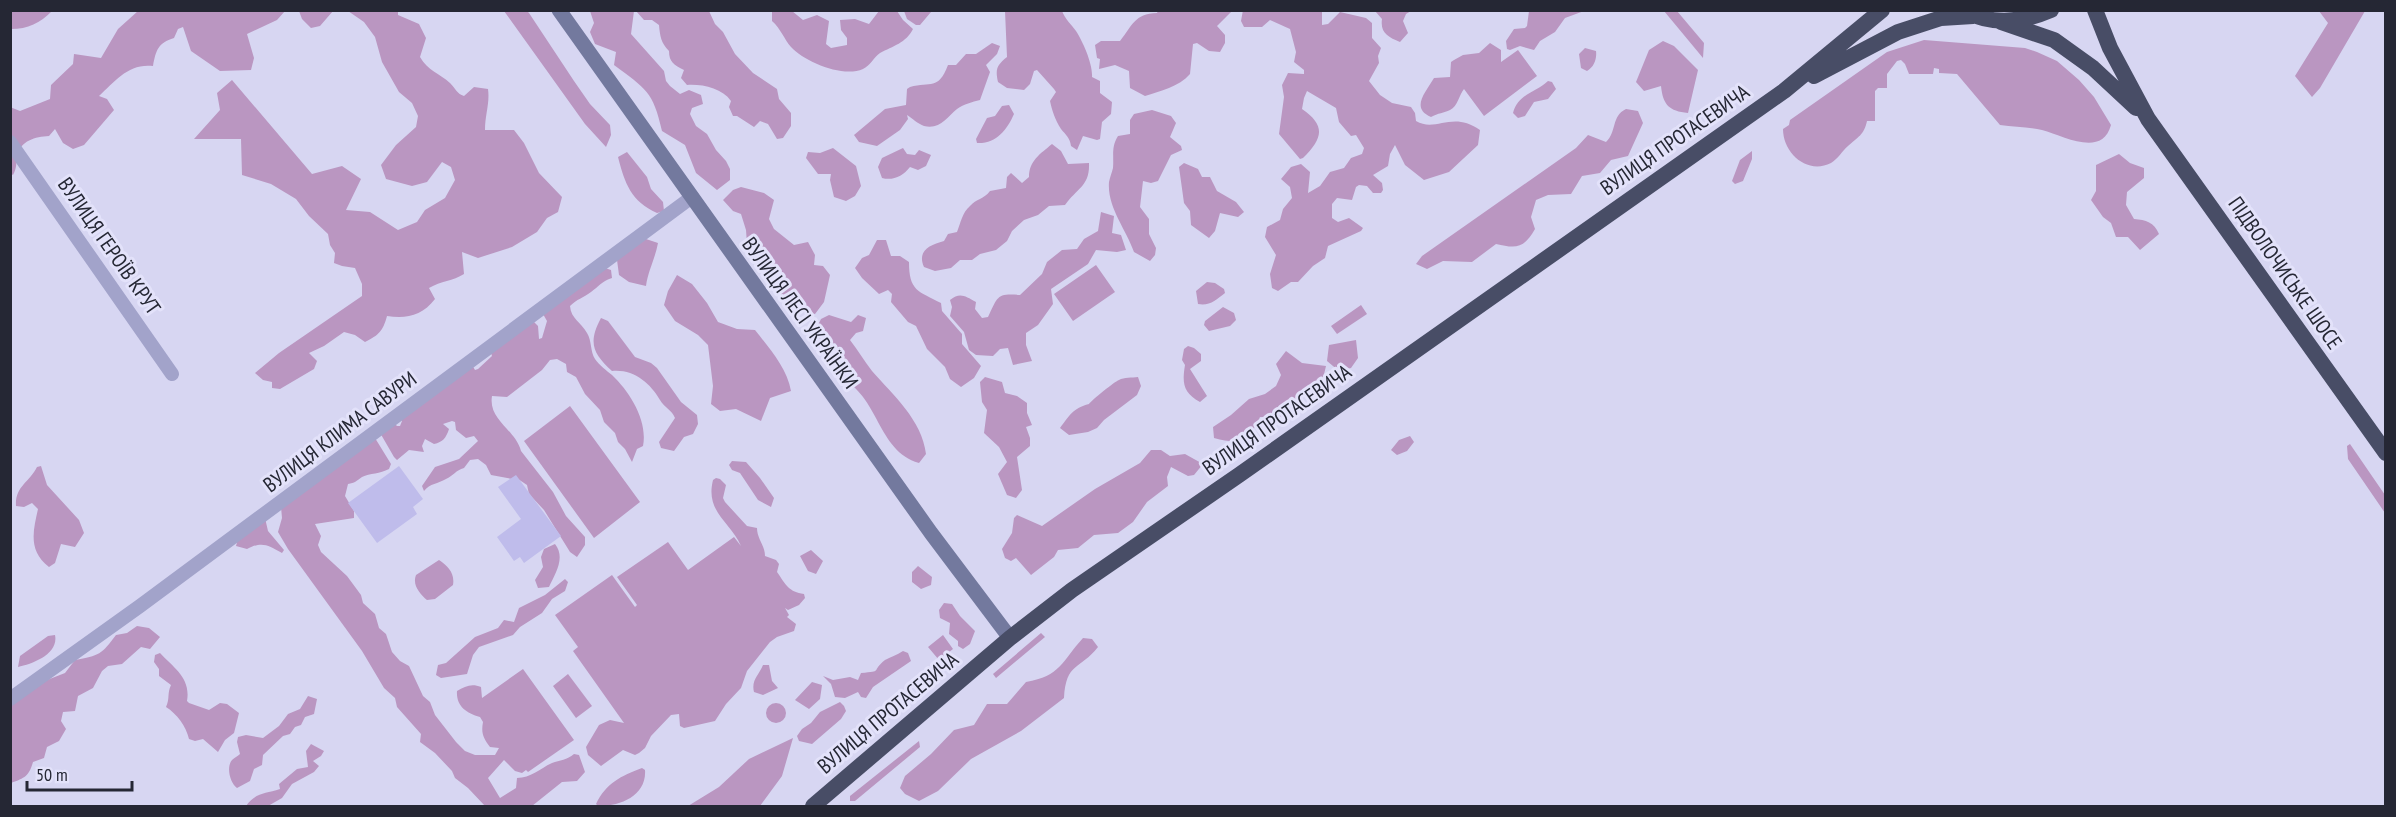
<svg xmlns="http://www.w3.org/2000/svg" width="2396" height="817" viewBox="0 0 2396 817" font-family="'PT Sans Narrow',sans-serif">
  <style>
    .green { fill: #ba96c1 }
    .plaza { fill: #bfbceb }
    .lines { fill: none; stroke-linecap: round; stroke-linejoin: round }
    .minor { stroke: #a2a3ca; stroke-width: 14 }
    .secondary { stroke: #73799e; stroke-width: 15 }
    .trunk { stroke: #484d66; stroke-width: 16 }
    .labels { text-anchor: middle; stroke-width: 6; stroke-linejoin: round; paint-order: stroke }
    .street-label { font-size: 21px; fill: #252734; stroke: #e3e2fa }
  </style>
  <rect width="100%" height="100%" fill="#d7d6f2"/>
  <path class="green" d="M1243,10L1322,11V25L1328,24L1340,12L1366,18L1372,23V38L1381,48L1378,56L1379,63L1369,81L1380,95L1392,103L1411,107L1415,113L1416,121C1436,133 1452,110 1480,130L1478,145L1449,172L1424,180L1405,165L1395,145L1390,154L1388,166L1373,175L1382,183L1383,190L1381,193H1373L1367,186L1359,185L1356,187L1352,200L1337,198L1332,204V218L1338,222L1349,218L1363,228L1361,231L1328,246L1325,258L1313,266L1298,282H1291L1278,291L1272,288L1270,274L1276,255L1265,237L1267,227L1280,220L1283,209L1292,198L1290,187L1281,179L1291,167L1301,164L1310,172L1308,193L1320,186L1330,172L1344,168L1351,158L1362,154L1364,148L1356,135L1351,136L1339,122L1336,108L1307,91L1304,98L1302,109C1327,126 1322,139 1303,158L1300,159L1279,134L1284,97L1282,85L1288,73L1304,74V70L1294,62L1296,52L1290,29L1270,20L1262,27H1244L1241,21Z
    M10,11L11,10L52,11C40,23 28,29 11,29Z
    M138,11H285L277,20L247,34L254,58L251,70L220,71L191,51L183,27L178,29L174,38C158,43 156,50 153,66C129,63 115,81 99,96L107,99L114,110L84,145L73,149L63,143L55,129L49,136C35,137 21,140 17,156C16,163 17,168 13,175L10,173V107L20,111L50,99L51,85L73,64L74,54L101,58L118,29Z
    M299,11V10L333,11L320,26L311,28L302,19Z
    M348,11H398V15L419,24L426,38L420,57C428,71 439,73 450,83C456,89 457,94 464,96L474,87L488,89C490,103 485,115 485,130H514L524,143L539,173L562,197L558,212L547,218L537,232L512,247L478,258L462,252L464,274C453,281 441,281 429,288L435,299C422,316 406,319 387,316C383,331 379,335 365,342L355,335L344,332L324,346L309,353L317,361L314,369L280,389L272,388V382L263,380L255,373L279,353L362,296V284L355,268L342,266L334,263L335,253L330,245L328,234L309,216L296,199L271,184L242,175L241,139H194L220,110L217,93L232,80L312,174L342,166L361,179L346,210L370,212L398,230L417,222L425,210L445,198L455,180L451,167L442,162L427,182L412,186L386,179L381,165L396,145L416,127L418,116L412,103L399,92L382,62L375,37L364,22Z
    M504,11H527L529,13L574,81L590,104L610,125L611,135L606,147L585,124Z
    M590,11H634L631,34L664,71L666,81L670,86L680,94L689,90L701,95L703,104L692,108L690,114L696,126L707,134L716,150L726,161L730,169V180L717,190L696,173L685,145L662,131C653,91 646,89 614,65L616,52L595,44L590,32L594,23Z
    M636,11H709L715,24L723,32L735,54L753,73L777,89L779,99L791,113V126L783,138L777,139L768,124L760,121L754,127L737,116H733L729,107L731,101C722,88 702,84 687,85L681,78L684,70C674,65 669,62 669,51C661,43 660,36 659,25L652,20H644Z
    M772,11H792L803,20L817,15L829,21L826,44L831,48L847,45V38L841,30L840,20L855,19L869,24L879,11H897L903,20L913,29C906,43 893,46 880,53C874,57 870,66 863,69C843,78 805,62 791,47C784,39 781,29 772,21Z
    M904,11H931V12L920,25H916L907,19Z
    M1005,11H1062C1065,19 1071,24 1076,31C1083,42 1093,64 1092,77L1100,81V93L1112,102L1111,114L1102,122L1100,139L1097,140L1083,136L1077,150L1071,146C1070,138 1066,135 1061,129C1055,120 1052,110 1050,101L1056,92L1054,89L1037,70L1034,71L1030,84L1024,90L1007,88L998,82C995,69 997,65 1007,57Z
    M1158,11H1232L1217,26L1225,35V43L1220,52L1209,51L1197,43L1193,44L1190,74C1179,87 1160,91 1145,96L1130,88L1129,71L1115,65L1099,69L1100,59L1097,58L1095,45L1101,41H1120C1133,25 1134,14 1157,13Z
    M1375,11H1411L1406,14L1403,21L1408,33L1400,42C1388,37 1380,33 1382,19Z
    M1529,11V10L1584,11L1565,18L1555,32L1540,41L1534,50L1520,46L1510,50L1507,49L1506,41L1514,29L1525,28L1527,26Z
    M1664,11H1677L1704,43L1703,58Z
    M2319,11H2365L2320,88L2312,97L2295,76L2328,23Z
    M1924,40L2025,48L2037,52L2057,61L2079,80L2094,97L2111,125C2102,158 2064,136 2042,130C2029,127 2014,127 2000,125L1957,74L1939,73V69L1934,68L1933,74H1909L1905,64L1901,60L1897,61L1887,74V88H1878L1875,91V121H1867C1864,135 1858,137 1848,146C1842,151 1838,159 1831,163C1807,175 1783,153 1783,129L1789,125L1790,120L1887,52Z
    M1663,41L1674,46L1698,70L1688,113C1669,111 1663,105 1661,86L1644,91L1636,82L1649,50Z
    M992,43L1000,46L997,54L986,65L990,72L980,100C972,102 964,104 957,109C947,117 940,130 924,126C918,124 912,118 907,115L908,119L900,130L877,146L859,142L854,135L885,109L906,105L907,89L910,87C931,81 938,91 948,65H956L966,54H976Z
    M1490,43L1501,50V62L1518,50L1537,76L1484,116L1464,89C1459,95 1458,106 1450,110C1444,113 1438,113 1431,117C1410,108 1426,92 1434,78L1450,77L1451,62L1454,60L1463,55L1479,53Z
    M1585,48L1596,51C1597,59 1594,67 1587,71L1581,68L1579,54Z
    M1548,81L1552,82L1556,89L1548,99L1534,102L1525,116L1518,118L1513,113C1518,94 1535,93 1548,81Z
    M1009,105L1014,114C1007,130 996,144 977,143L976,139L987,118L995,116L1002,106Z
    M1626,109L1638,111L1643,123L1628,156L1611,160L1600,173L1582,176L1571,194L1548,195L1536,200L1531,217L1535,229C1524,248 1517,249 1496,244L1472,262L1443,261L1427,269L1416,264L1422,256L1576,148L1588,135L1606,142C1617,132 1611,116 1626,109Z
    M1152,110L1171,116L1176,123L1170,137L1181,146L1182,150L1171,155L1158,181L1151,183L1143,181L1140,207L1149,219V234L1156,248L1155,255L1150,261L1134,252C1126,229 1107,207 1109,182C1110,177 1112,172 1113,168C1114,156 1111,147 1118,136L1130,134V120L1134,114Z
    M1052,144L1061,151L1068,164L1089,163C1090,186 1077,188 1065,205L1049,206L1038,215L1024,220L1012,231L1007,241L996,250L980,254L972,260H960L951,268L935,271L924,267C917,251 929,245 944,241L948,234L957,232C961,222 962,213 970,206C976,199 984,199 990,191L1006,188L1007,177L1011,173L1022,183L1029,177C1029,161 1040,154 1052,144Z
    M833,148L856,166L861,186L855,196L846,201L834,197L830,180L831,174H818L806,158L808,152L820,153Z
    M903,148L907,154L915,155L919,150L931,155L926,166L918,170L910,167C903,176 893,181 882,178L878,167L882,158Z
    M1752,151V159L1743,181L1735,184L1732,181L1740,160Z
    M627,152L647,177L651,189L663,202L664,211L657,213C631,201 625,184 618,157Z
    M2119,154L2130,163L2144,168V178L2127,192L2126,205L2134,219C2146,220 2154,222 2159,234L2140,250L2128,237H2116L2111,223L2103,217L2091,200L2096,191V165Z
    M1184,163L1198,169L1202,177H1210L1217,191L1236,202L1244,212L1238,217L1220,213L1215,231L1209,238L1191,225L1190,211L1184,203L1179,167Z
    M741,187L764,193L774,200L769,219L774,229L794,245L808,242L815,255L814,265L823,266L830,275L824,302L815,314L802,312L787,301L767,279L747,244L746,230L741,214L733,211L723,200L733,190Z
    M1101,212L1114,216L1112,233L1121,235L1126,250L1117,252L1096,250L1088,264L1051,289L1053,304L1038,325L1026,333V345L1032,361L1013,365L1008,348L1000,349L993,356L976,355L969,350L964,332L950,316L952,307L950,300C960,292 965,296 976,302L975,309L982,318L988,317C998,297 996,293 1020,295L1042,274L1047,262L1062,250L1077,249L1084,239L1098,231Z
    M643,238L658,243C655,259 648,271 646,286L629,282L619,275L617,260Z
    M877,240H886L891,256H900L909,262C909,291 918,291 941,303L942,311L962,334V344L981,366L974,378L961,387L950,379L945,367L927,349L916,326L908,322L891,302L892,294L888,290L879,294L862,278L855,268L862,258L869,255Z
    M1096,265L1115,292L1073,321L1054,294Z
    M602,267L611,270L612,278C602,281 598,287 591,292C583,298 577,299 570,306C571,319 581,322 587,333C592,341 590,351 595,359C600,366 606,370 612,375C630,392 648,421 643,446L637,449L632,462L625,449L618,442L615,433L604,422L600,410L585,394L576,377L567,372L566,364L557,359L550,360L542,370L507,397L492,396C488,420 515,429 521,451L553,492L566,516L585,537V545L577,557L570,552L544,510L529,494L527,485L515,477L512,479L491,475L486,465L478,459L470,460L464,468C456,470 453,476 446,479C438,484 430,483 424,491L422,486L435,467L459,459L478,441L474,436L466,438L456,430L455,422L452,421L443,424L449,429C446,438 443,442 434,444L425,439L422,446L424,452L409,450L397,460L394,457L379,431L391,420L397,426H400L402,421L396,412L472,365L475,370L478,369L492,356L489,347L534,322L538,326L539,339L542,338L547,321L543,314Z
    M677,275L692,284L707,303L718,322L737,329L755,330C769,348 787,368 791,391L770,398L761,421L736,409L720,411L711,404L713,386L708,345L698,335L675,321L664,305L668,291Z
    M1207,282L1215,283L1224,289L1225,293C1216,300 1210,306 1198,304L1196,291Z
    M1361,305L1367,314L1337,334L1331,326Z
    M1223,307L1234,313L1236,320L1230,326L1209,331L1204,325L1205,321Z
    M829,315L851,322L858,315L866,318L863,331L856,333L850,340C858,350 864,361 872,371C893,395 922,420 926,454L919,463C877,451 879,395 840,378C836,361 823,347 815,331L821,319Z
    M601,318L608,321L635,357L651,363L657,368L681,402L697,415L698,424L693,434L684,437L674,451L661,448L659,442L675,418C672,410 664,407 660,400C650,383 634,369 612,371C594,354 587,344 601,318Z
    M1356,340L1358,358L1351,368L1339,371L1327,361L1329,345Z
    M1188,346L1194,348L1201,354V361L1190,369L1207,396L1200,402C1183,393 1182,383 1185,365L1182,360L1184,349Z
    M1286,351L1302,363L1326,366L1319,395H1305L1299,400L1298,407L1287,410L1281,417H1260C1248,442 1241,445 1214,438L1213,427L1231,415L1249,399L1265,394L1276,386L1281,375L1276,364Z
    M985,377L1002,382L1005,393L1017,396L1027,403V413L1032,425L1026,427L1030,438V446L1017,457L1022,490L1016,498L1007,495L998,474L1007,462L999,447L984,433L987,410L982,402L980,382Z
    M1138,377L1141,386L1137,395L1104,420L1097,428L1088,432L1069,435L1060,428C1069,416 1073,408 1089,404C1092,400 1114,382 1119,380C1124,377 1132,378 1138,377Z
    M570,406L640,502L594,538L524,441Z
    M1410,436L1414,442L1407,451L1397,455L1391,450L1399,440Z
    M375,438L391,464L389,469C380,474 370,473 362,477C356,481 355,483 348,484L345,496L354,511V518L315,524L321,536L318,545L321,552L347,576L361,595L363,603L375,614L379,628L386,634L392,652L400,661L409,666L423,696L430,702L435,715L456,742L465,751L475,755H495L499,748L490,747C483,738 481,733 483,722L480,717C466,713 456,706 457,691C465,686 472,683 481,687L482,698L523,669L574,740L528,772L526,770L522,773L515,771L504,760L488,778L500,798L516,788L517,778C531,778 539,769 552,763C560,760 567,760 574,754L579,755L585,772L577,781L562,782L532,806H485L468,788L455,778L452,771L435,753L420,742L421,734L397,707L395,698L384,688L362,651L288,549L278,532L282,518L281,507Z
    M2350,444L2385,495V513L2348,459L2347,446Z
    M1151,450H1161L1170,456L1185,454L1203,464L1194,475L1188,476L1171,467L1167,477L1168,486L1147,502L1133,522L1118,533L1094,535L1078,548L1058,550L1054,557L1031,575L1016,558L1011,561L1005,558L1002,549L1012,533L1014,518L1017,515L1042,526L1095,489L1140,463Z
    M732,461L746,462L760,478L774,498L771,507L758,500L740,473L732,470L729,465Z
    M41,466L47,485L79,520L84,533L75,547L61,544L55,563L49,567C28,551 33,531 38,509L32,503L24,507L16,506C15,486 29,483 37,467Z
    M716,478L720,479L726,485L723,498L725,502L747,526L757,528C757,539 765,545 765,556L776,560L779,564L777,572C786,585 789,592 804,594L805,598L799,605L788,610L785,608L789,615L787,617L796,624L794,631L777,637L770,642L747,671L741,688L726,704L715,721L684,728L680,726L679,714L671,715L651,736L645,748L639,753L635,755L623,750L601,766L588,755L586,747L599,725L610,720L624,723L573,651L578,647L555,615L612,575L635,607L637,605L617,577L668,542L688,570L734,537L741,546C730,521 705,512 713,480Z
    M265,518L268,531L284,550L282,553C268,545 262,541 247,549L236,546L240,532Z
    M555,544C566,558 555,574 549,587L538,588L535,580L543,567L541,557L544,549Z
    M811,550L823,561L816,574L808,571L800,556Z
    M439,560C448,566 455,573 453,585L435,599L427,600C420,594 412,585 416,575Z
    M918,566L932,577L931,585L921,589L912,582V572Z
    M565,579L568,582L565,591L552,599L542,613L520,627L513,635L479,647L473,655L467,674L441,678L436,675L438,665L446,663L475,637L498,628L504,620L514,622L519,608L545,595Z
    M944,603L952,604L960,616L975,631L970,644L963,649L958,646V641L949,634L950,623L940,618L939,610Z
    M137,626L149,628L160,637L150,649L141,647L122,664L108,666L102,671L93,688L78,696L75,711L63,712L61,721L66,729L59,741L47,747L44,758L33,762C29,776 25,778 11,783L10,705L42,682L65,673L75,660C99,656 102,654 116,635L127,633Z
    M1041,633L1045,637L996,678L993,674Z
    M55,635C59,654 33,664 18,667L20,656L48,636Z
    M943,635L953,649L939,660L928,647Z
    M1083,638L1092,639L1098,647C1080,670 1066,662 1064,698L1021,731L971,759L938,791L919,801L905,794L900,788L905,776L931,754L954,730L974,725L987,704H1007L1026,682C1061,676 1061,662 1083,638Z
    M903,651L908,653L911,661L873,687L866,698L861,697L858,692L845,698L835,697L831,684L823,676L833,680L850,677L858,680L861,673C884,671 870,672 885,660C890,657 897,655 903,651Z
    M160,653C174,668 191,678 187,701L189,703L209,710L220,703L227,704L239,713L234,733L225,740L218,752L203,739L195,741L189,739C186,726 177,714 166,707C170,699 167,693 171,685L159,676V669L154,662L155,655Z
    M763,665H769L772,681L778,688L763,695L754,692C751,680 759,675 763,665Z
    M568,674L592,706L576,718L553,686Z
    M812,682L822,685L820,699L809,709L795,700Z
    M308,696L317,699L314,714L305,717L301,725L295,727L290,734L283,736L263,755L262,765L254,769L250,781L237,788C230,783 226,767 232,760C234,758 238,756 240,754L237,742L238,737L246,735L263,738L279,726L288,714L300,709Z
    M840,702L844,706L846,711L841,719L812,744L799,741L797,736L802,729L811,723L820,712Z
    M766 713a10 10 0 1 1 20 0a10 10 0 1 1-20 0Z
    M793,738L782,776L760,806H688L719,787L749,759Z
    M919,741L920,747L855,801H850V796Z
    M311,744L324,751L321,756L313,761L319,766L314,772L292,784L282,798L268,806H246C256,792 265,794 280,789L279,784L297,769L308,767L306,751Z
    M642,768L645,770C647,796 619,807 598,806L596,804C606,783 621,776 642,768Z"/>
  <path class="plaza" d="M399,466L423,499L413,507L417,514L377,543L348,503Z
    M516,475L561,536L524,563L520,557L514,561L497,537L521,519L498,487Z"/>
  <g class="lines">
    <path class="minor" d="M10,142L172,374
      M10,699L140,606L692,197"/>
    <path class="secondary" d="M559,10L931,533L1010,638"/>
    <path class="trunk" d="M2095,10L2110,48L2148,119L2386,453
      M1965,11C1993,26 2023,22 2051,10
      M2001,22L2054,40L2093,68L2136,108
      M1814,76L1898,32L1941,18L1973,16
      M813,806L1010,638L1072,590L1239,475L1784,91L1882,10"/>
  </g>
  <g class="labels">
    <g class="street-label">
      <text transform="translate(1675 140) rotate(-35)" y="7">ВУЛИЦЯ ПРОТАСЕВИЧА</text>
      <text transform="translate(109 246) rotate(55)" y="7">ВУЛИЦЯ ГЕРОЇВ КРУТ</text>
      <text transform="translate(2285 273) rotate(55)" y="7">ПІДВОЛОЧИСЬКЕ ШОСЕ</text>
      <text transform="translate(800 313) rotate(54)" y="7">ВУЛИЦЯ ЛЕСІ УКРАЇНКИ</text>
      <text transform="translate(1277 420) rotate(-35)" y="7">ВУЛИЦЯ ПРОТАСЕВИЧА</text>
      <text transform="translate(340 432) rotate(-37)" y="7">ВУЛИЦЯ КЛИМА САВУРИ</text>
      <text transform="translate(888 713) rotate(-40)" y="7">ВУЛИЦЯ ПРОТАСЕВИЧА</text>
    </g>
  </g>
  <rect width="2396" height="817" fill="none" stroke="#252734" stroke-width="24"/>
  <path d="M27 781v9h105v-9" fill="none" stroke="#252734" stroke-width="3"/>
  <text x="36" y="781" font-size="18" fill="#252734" stroke="#e3e2fa" stroke-width="4.5" paint-order="stroke">50 m</text>
</svg>
